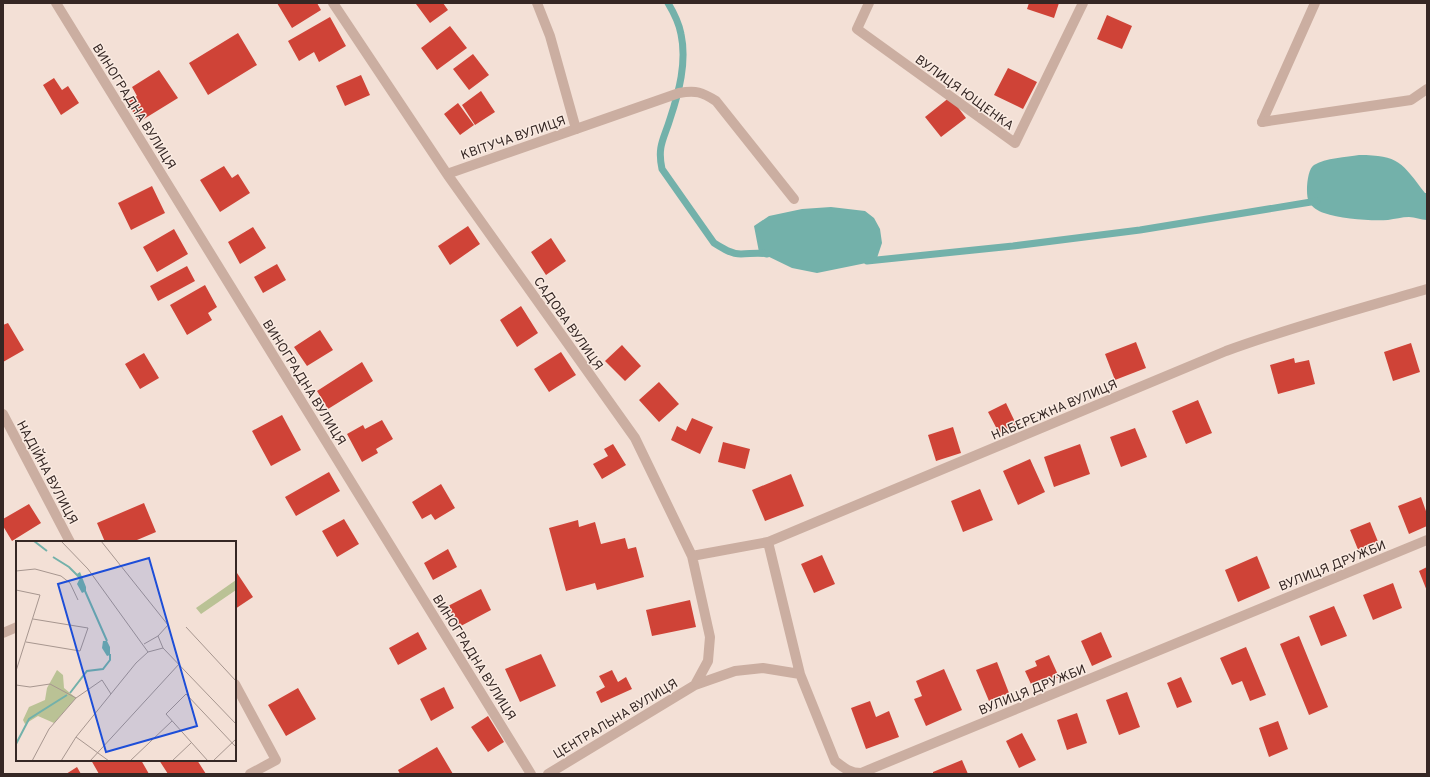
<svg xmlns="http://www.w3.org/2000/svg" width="1430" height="777" viewBox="0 0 1430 777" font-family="Overpass,sans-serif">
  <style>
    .water { fill: #73b1aa }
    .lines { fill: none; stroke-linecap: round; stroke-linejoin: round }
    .stream { stroke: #73b1aa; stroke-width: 7 }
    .building { fill: #cf4337 }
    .service { stroke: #cbaea1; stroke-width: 10 }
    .minor { stroke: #cbaea1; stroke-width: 10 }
    .labels { text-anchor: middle; stroke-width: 3; stroke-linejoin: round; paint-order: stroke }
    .street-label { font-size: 13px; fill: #352724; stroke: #faebe2 }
    .inset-river { fill: none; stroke: #73b1aa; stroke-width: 2 }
    .inset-road { fill: none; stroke: #a7968f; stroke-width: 1 }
    .view { fill: #1d4ed8; fill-opacity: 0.15; stroke: #1d4ed8; stroke-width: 2 }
    .inset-edge { fill: none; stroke: #352724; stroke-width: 2 }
  </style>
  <rect width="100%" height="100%" fill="#f3e0d6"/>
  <path class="water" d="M1359,155C1399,155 1402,163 1425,193H1427V220C1421,220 1415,217 1409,217C1402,217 1395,219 1388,220C1370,221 1341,219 1324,213C1318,211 1312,207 1309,202C1305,195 1307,169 1314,165C1325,158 1347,157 1359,155Z
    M831,207L865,211L874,218L880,229L882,243L876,261L817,273L792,268L759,252L754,226L769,216L802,209Z"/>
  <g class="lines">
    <path class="stream" d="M668,3C674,13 679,23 681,34C687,62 679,92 670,119C664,139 657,146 662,169L714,243C722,248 731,254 741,254C750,254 758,252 767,254
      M867,261L1013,246L1140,230L1317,201"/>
  </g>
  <path class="building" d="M277,3H317L321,10L292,28Z
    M416,3H443L448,10L430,23L416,4Z
    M1029,3H1059L1054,18L1027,9Z
    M1107,15L1132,26L1122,49L1097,39Z
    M330,17L346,46L319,62L314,52L299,61L288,41Z
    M450,26L467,48L437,70L421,48Z
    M238,33L257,65L208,95L189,63Z
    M473,54L489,75L469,90L453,69Z
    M1008,68L1037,82L1023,109L994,95Z
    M159,70L178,98L139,122L127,102L137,96L132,87Z
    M361,75L370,95L345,106L336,86Z
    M54,78L62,90L68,86L79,103L61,115L43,85Z
    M481,91L495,112L475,125L462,105Z
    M950,97L966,118L941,137L925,117Z
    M458,103L474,125L460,135L444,114Z
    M224,166L232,178L238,174L250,193L220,212L200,180Z
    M152,186L165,213L131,230L118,203Z
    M468,226L480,244L450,265L438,246Z
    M253,227L266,248L240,264L228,242Z
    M174,229L188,254L157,272L143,247Z
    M551,238L566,261L546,275L531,252Z
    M277,264L286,280L263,293L254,277Z
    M187,266L195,281L158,301L150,286Z
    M205,285L217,307L208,313L212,320L187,335L170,305Z
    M521,306L538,333L517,347L500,320Z
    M8,323L24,350L3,362V325Z
    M320,330L333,350L307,366L294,347Z
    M1136,342L1146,368L1115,380L1105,354Z
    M1411,343L1420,372L1393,381L1384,352Z
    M622,345L641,366L625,381L605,361Z
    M561,352L576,375L549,392L534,369Z
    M144,353L159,378L140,389L125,364Z
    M1294,358L1295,363L1309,360L1315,384L1278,394L1270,365Z
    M362,362L373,381L328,409L317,391Z
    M659,382L679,404L659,422L639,400Z
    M1198,400L1212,433L1186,444L1172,411Z
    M1006,403L1016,424L999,433L988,412Z
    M282,415L301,450L271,466L252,431Z
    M692,418L713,427L700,454L671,440L677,426L686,431Z
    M382,420L393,439L376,449L378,453L362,462L347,434L363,425L365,429Z
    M953,427L961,453L936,461L928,435Z
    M1135,428L1147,457L1121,467L1110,437Z
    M723,442L750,449L745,469L718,462Z
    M613,444L626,465L602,479L593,464L608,456L604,449Z
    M1080,444L1090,474L1054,487L1044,457Z
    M1030,459L1045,492L1018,505L1003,471Z
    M329,472L340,491L296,516L285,497Z
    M791,474L804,506L765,521L752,490Z
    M441,484L455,508L435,520L431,514L422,519L412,502Z
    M980,489L993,520L963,532L951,501Z
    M1421,497L1427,514V526L1409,534L1398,506Z
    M144,503L156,532L137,540L138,542H105L97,523Z
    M29,504L41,523L12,541L3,526V519Z
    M344,519L359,544L337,557L322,531Z
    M578,520L579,527L595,522L601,544L625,538L628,549L636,547L644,577L597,590L595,583L566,591L549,528Z
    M1370,522L1379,544L1359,552L1350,530Z
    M448,549L457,567L433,580L424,563Z
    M822,555L835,584L814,593L801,564Z
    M1257,556L1270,588L1238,602L1225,570Z
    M1427,567V591L1419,571Z
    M235,570L253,597L235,609Z
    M1393,583L1402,608L1373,620L1363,595Z
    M481,589L491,610L459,627L448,606Z
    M690,600L696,627L652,636L646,610Z
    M1334,606L1347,636L1321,646L1309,616Z
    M418,632L427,649L398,665L389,648Z
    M1101,632L1112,657L1092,666L1081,641Z
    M1299,636L1328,707L1309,715L1280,644Z
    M1246,647L1266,695L1250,701L1242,681L1232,685L1220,658Z
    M541,654L556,686L520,702L505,669Z
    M1049,655L1059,677L1042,684L1040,680L1031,684L1025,671L1037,666L1035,661Z
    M997,662L1009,693L989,701L976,670Z
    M944,669L962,710L926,726L914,699L922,696L916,681Z
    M612,670L618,682L626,677L632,689L601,703L596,692L605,687L599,676Z
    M1181,677L1192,702L1177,708L1167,683Z
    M444,687L454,708L431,721L420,699Z
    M298,688L316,719L286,736L268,705Z
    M1127,692L1140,727L1119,735L1106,700Z
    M870,701L876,717L889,711L899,737L866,749L851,708Z
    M1077,713L1087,743L1067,750L1057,720Z
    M488,716L504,742L488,752L471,727Z
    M1278,721L1288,749L1269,757L1259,728Z
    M1022,733L1036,760L1019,768L1006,741Z
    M437,747L453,774H400L398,770Z
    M91,760H141L149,774H99Z
    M159,760H197L206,774H168Z
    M962,760L968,774H933V772Z
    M77,767L81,774H66Z"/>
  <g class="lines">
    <path class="service" d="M1262,122L1315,3
      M576,129L679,93C696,90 702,92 716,101L794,199"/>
    <path class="minor" d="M56,3L531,774
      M333,3L447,174L635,438L692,556L710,637L708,661L695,685
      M869,3L857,29L1015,143L1083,3
      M1262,122L1411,100L1427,89
      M447,174L576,129L550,36L537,3
      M3,414L70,542
      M768,542L800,674
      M692,556L768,542L1226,351C1291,327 1359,309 1427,289
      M3,633L17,627
      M235,684L276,760L250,774
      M548,774L695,685L735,671L763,668L800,674L835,761C844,768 850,773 861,773L1427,540"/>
  </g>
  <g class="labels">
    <g class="street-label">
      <text transform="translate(965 92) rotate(36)" y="5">ВУЛИЦЯ ЮЩЕНКА</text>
      <text transform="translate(135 106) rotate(58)" y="5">ВИНОГРАДНА ВУЛИЦЯ</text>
      <text transform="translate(513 137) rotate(-19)" y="5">КВІТУЧА ВУЛИЦЯ</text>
      <text transform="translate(569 323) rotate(55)" y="5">САДОВА ВУЛИЦЯ</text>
      <text transform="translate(305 382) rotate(58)" y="5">ВИНОГРАДНА ВУЛИЦЯ</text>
      <text transform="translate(1054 409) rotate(-23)" y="5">НАБЕРЕЖНА ВУЛИЦЯ</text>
      <text transform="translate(48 472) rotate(62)" y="5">НАДІЙНА ВУЛИЦЯ</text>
      <text transform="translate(1332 565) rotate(-22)" y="5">ВУЛИЦЯ ДРУЖБИ</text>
      <text transform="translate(475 657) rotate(58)" y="5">ВИНОГРАДНА ВУЛИЦЯ</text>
      <text transform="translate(1032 689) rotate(-22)" y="5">ВУЛИЦЯ ДРУЖБИ</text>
      <text transform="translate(615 718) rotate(-31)" y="5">ЦЕНТРАЛЬНА ВУЛИЦЯ</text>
    </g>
  </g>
  <g transform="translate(16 541)">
    <rect width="220" height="220" fill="#f3e0d6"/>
    <path d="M220,39V49L185,73L180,67ZM41,129L47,134L48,147L60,157L38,182L22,175L9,183L7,179L13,166L29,159L31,147Z" fill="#bac295"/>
    <path d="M64,31L70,46V50L66,52L61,43L64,37L61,33ZM87,100H91L94,106V114L91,115L86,107Z" fill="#73b1aa"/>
    <path class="inset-river" d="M18,0L31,10M37,16L53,26L64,37M69,50L91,100M54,152L71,130L87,128L94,119V113M0,203L13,178L51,154"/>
    <path class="inset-road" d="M45,0L72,28L132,111M85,0L152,84L142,95L147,107L220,183M0,30L19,28L45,35L54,42L62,59M0,49L24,54L0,130M170,86L220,140M10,101L64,110L72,87L17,78M128,103L142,95M0,144L14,146L34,143L60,157M60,196L93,220M16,220L33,188L60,157L86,139L95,153M45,220L60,196L120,122L132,111L147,107M74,220L164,122M114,220L156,180M156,220L175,202M192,220L150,173L170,153L220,206M197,220L220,198"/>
    <path class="view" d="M133,17L181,185L90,211L42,43Z"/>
    <rect width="220" height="220" class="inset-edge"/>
  </g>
  <rect width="1430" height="777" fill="none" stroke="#352724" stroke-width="8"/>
</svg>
